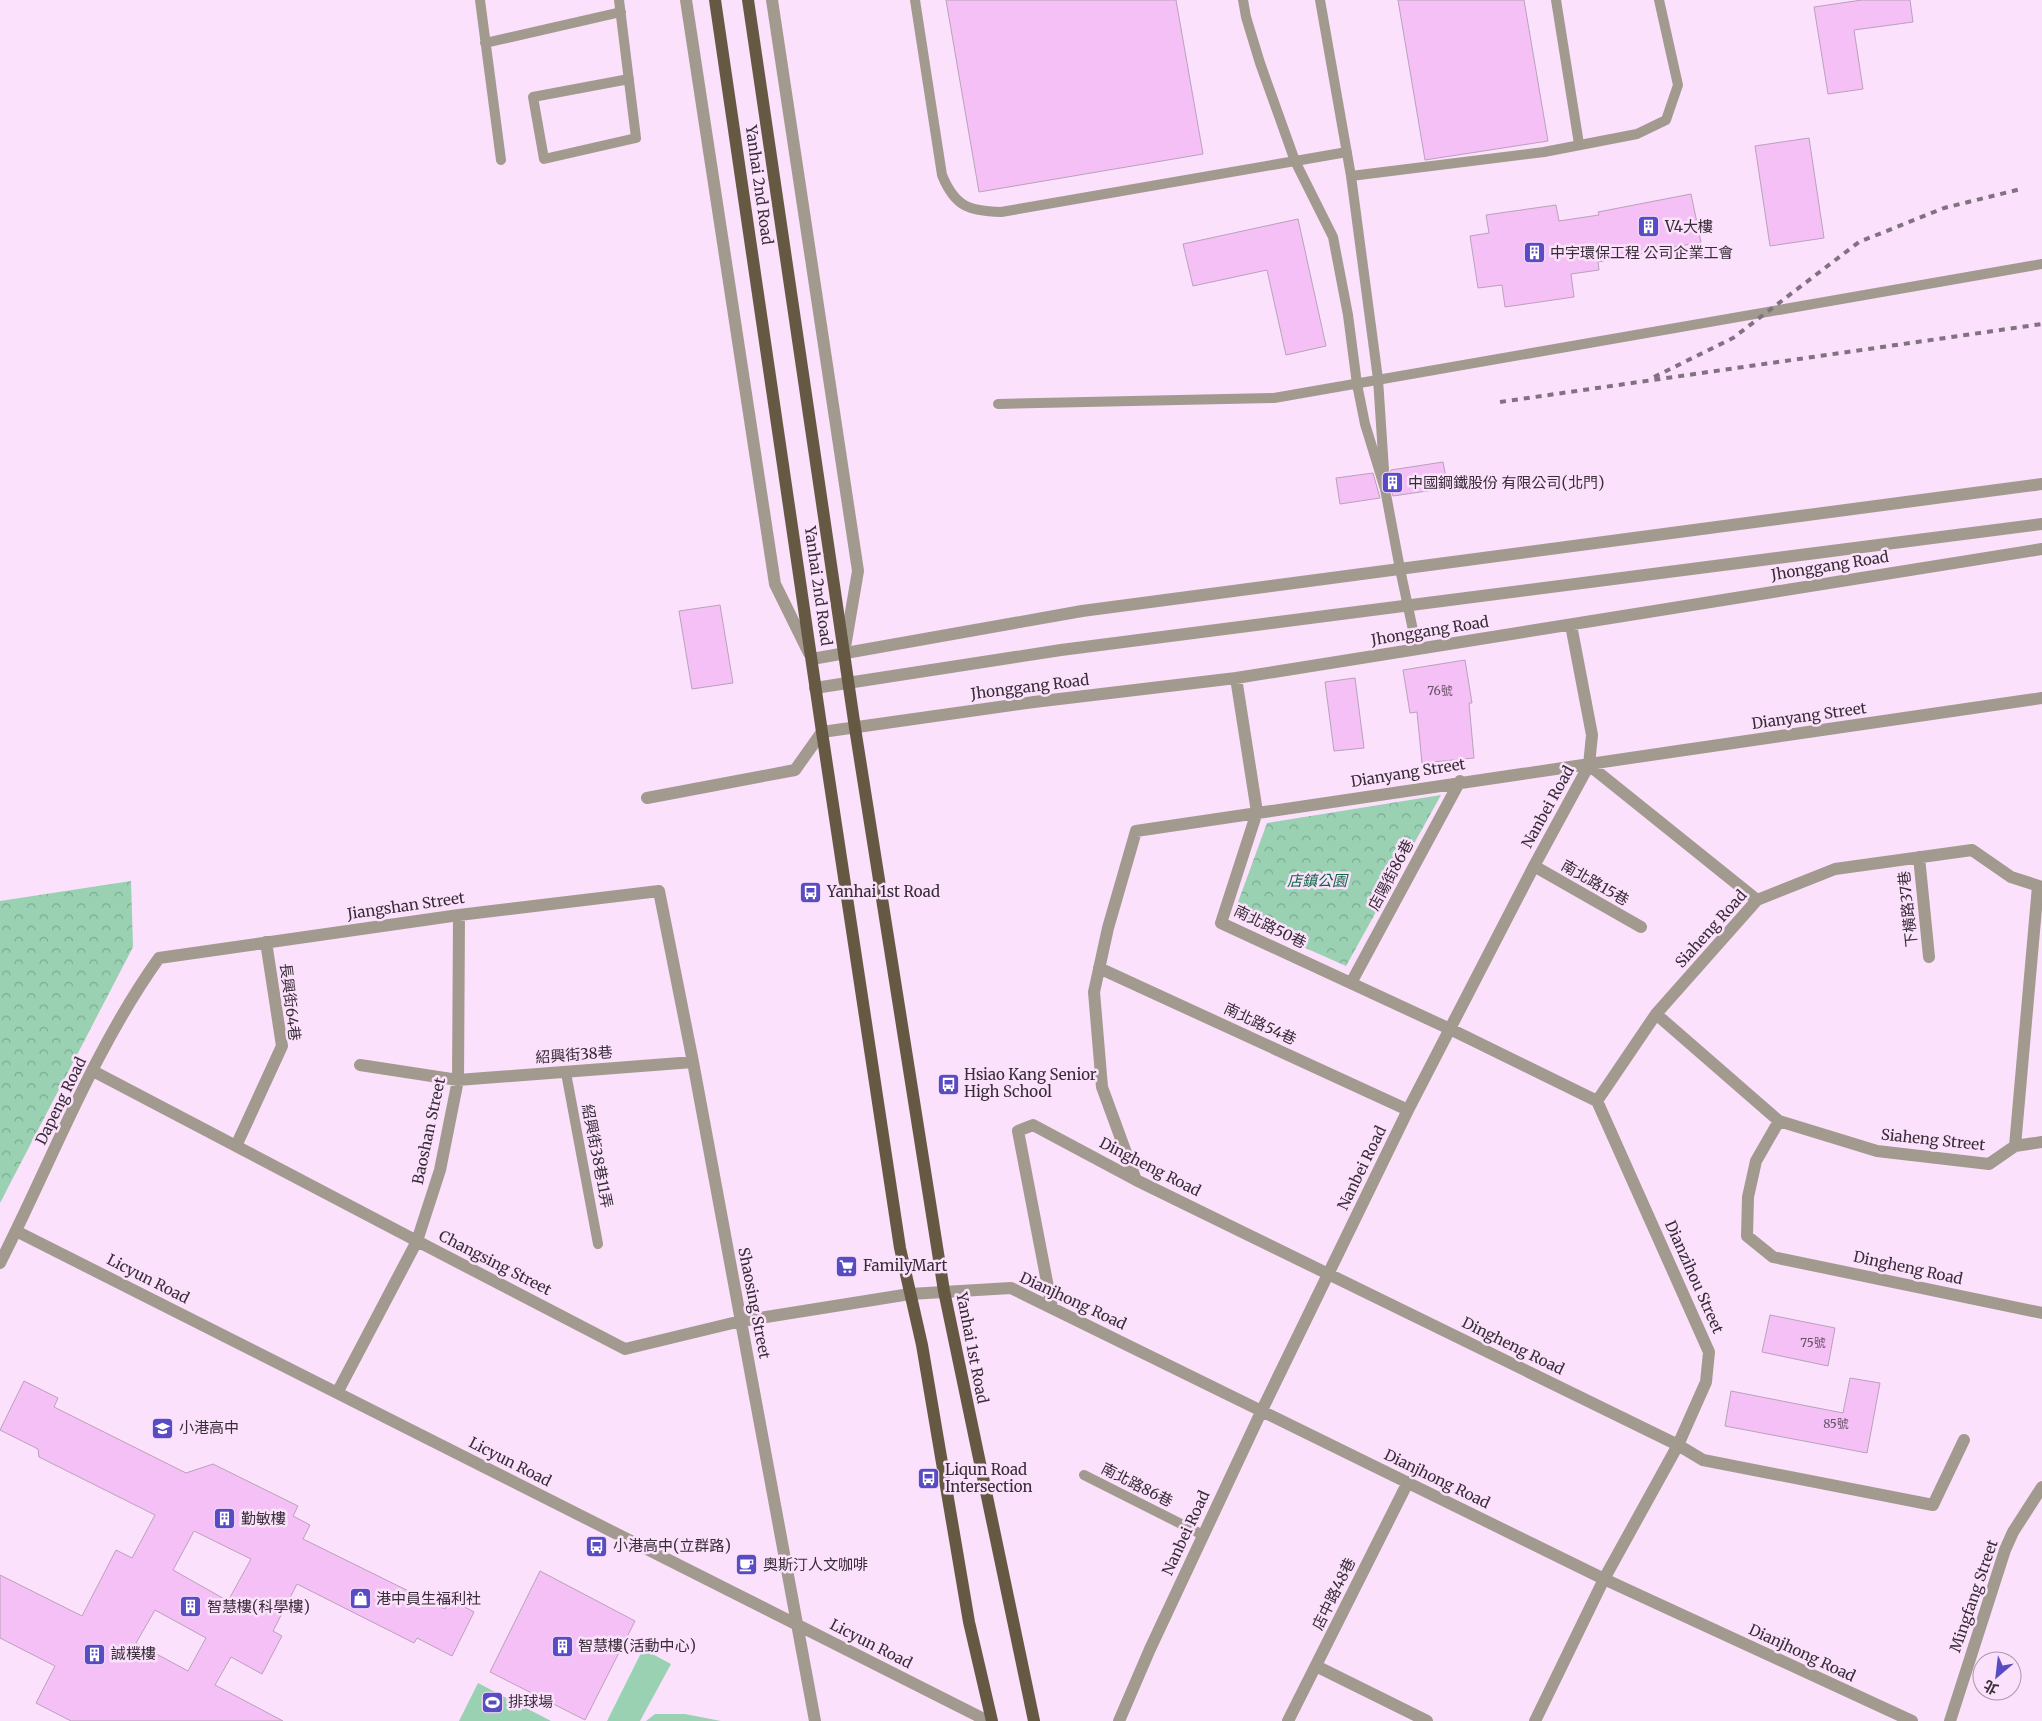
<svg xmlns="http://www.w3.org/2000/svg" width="2042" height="1721" viewBox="0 0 2042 1721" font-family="Merriweather,'Noto Sans TC',serif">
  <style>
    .grass { fill: #99d1b2 }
    .park { fill: url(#park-crowns) }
    .building { fill: #f4c0f5; stroke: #baa1ba; fill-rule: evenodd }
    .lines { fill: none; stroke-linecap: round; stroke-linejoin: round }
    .service { stroke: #a29a8e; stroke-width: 10 }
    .minor { stroke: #a29a8e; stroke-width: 12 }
    .tertiary { stroke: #a29a8e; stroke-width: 12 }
    .primary { stroke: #665943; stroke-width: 12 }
    .rail { stroke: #817181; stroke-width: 4; stroke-dasharray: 6 6; stroke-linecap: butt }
    .labels { text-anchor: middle; stroke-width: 5; stroke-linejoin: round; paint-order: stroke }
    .number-label { font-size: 12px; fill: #665266 }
    .street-label { font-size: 15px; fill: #372d37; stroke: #fbe1fb }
    .poi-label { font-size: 15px; fill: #372d37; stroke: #fbe1fb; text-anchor: start }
    .park-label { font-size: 15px; font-style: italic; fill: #0d6845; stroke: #fbe1fb }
  </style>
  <defs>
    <pattern id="park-crowns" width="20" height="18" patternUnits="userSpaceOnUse" patternTransform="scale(1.25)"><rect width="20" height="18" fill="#99d1b2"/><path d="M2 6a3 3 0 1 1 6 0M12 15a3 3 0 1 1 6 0" fill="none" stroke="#7eaa92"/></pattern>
  </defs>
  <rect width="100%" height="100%" fill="#fbe1fb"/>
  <path class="grass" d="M643,1649L671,1664L640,1721H607Z
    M478,1683L551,1721H459Z
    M655,1714H685L721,1721H646Z"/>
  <path class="park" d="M1441,795L1346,966L1233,916L1267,823Z
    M131,881L133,947L0,1203V901Z"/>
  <path class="building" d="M946,0H1176L1203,154L979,192Z
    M1398,0H1524L1548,141L1425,160Z
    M1862,0H1910L1913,22L1854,30L1863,89L1828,94L1814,7Z
    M1809,138L1824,238L1770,246L1755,146Z
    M1691,194L1701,242L1598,262L1599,270L1571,274L1574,297L1505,307L1502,285L1478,288L1470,236L1489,233L1486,215L1556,205L1559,221L1599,215L1598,212Z
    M1298,219L1326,346L1286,355L1267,270L1193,286L1183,244Z
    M1443,462L1448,488L1393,496L1388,476L1391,470Z
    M1373,473L1380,498L1340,504L1336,478Z
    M720,605L733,683L692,689L679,611Z
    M1465,660L1472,703H1469L1474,758L1422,763L1417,712L1410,713L1403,670Z
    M1355,678L1364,748L1334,751L1325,682Z
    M1770,1315L1835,1328L1828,1366L1762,1352Z
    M1850,1378L1880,1383L1867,1453L1725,1426L1731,1391L1843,1413Z
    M24,1381L58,1398L54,1407L186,1473L213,1464L298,1506L293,1516L310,1525L303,1539L445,1609L450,1599L474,1612L452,1656L417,1638L414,1643L297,1584L273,1631L282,1636L262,1674L231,1657L215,1685L283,1721H71L36,1703L55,1666L0,1638V1575L82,1616L116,1550L132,1558L155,1515L39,1457L38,1449L0,1430ZM194,1531L251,1559L228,1601L173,1570ZM155,1610L206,1638L188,1671L136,1643Z
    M540,1571L635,1621L585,1720L490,1672Z"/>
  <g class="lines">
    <path class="service" d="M480,0L501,160
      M619,0L636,138L544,159L533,97L629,79
      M915,0L942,175C955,207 969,211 1001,212L1347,152
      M1243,0L1246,17L1260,63L1295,161L1333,237L1348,315L1357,384L1365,424L1385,489L1400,569L1417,649
      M1320,0L1351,176L1378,379L1384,470
      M1556,0L1579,144
      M485,43L621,12
      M1351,176L1544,152L1637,134L1666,120L1678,85L1659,0
      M998,404L1274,398L2042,264
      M566,1073L598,1244
      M1084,1475L1203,1535"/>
    <path class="minor" d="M686,0L775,584L809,653
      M772,0L858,571L845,647
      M1236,678L1257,812L1221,923L1450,1029L1597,1101L1709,1352L1706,1382L1678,1445L1604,1579L1535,1721
      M1589,765L1757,900
      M647,798L795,770L822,732L1034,702L1236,678L2042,549
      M1919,857L1929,957
      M1534,866L1641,927
      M1099,968L1408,1110
      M1351,983L1460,781
      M1656,1014L1779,1121L1877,1151L1989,1164L2015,1146L2038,886
      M360,1065L458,1080L693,1062
      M93,1071L417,1241L625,1349L741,1321L910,1294L1011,1288L1604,1579L1912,1721
      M1597,1101L1656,1014L1757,900L1835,869L1972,850L2011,877L2042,887
      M1779,1121L1756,1161L1748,1197L1747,1236L1773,1257L2042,1313
      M236,1146L282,1046L266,942
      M2015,1146L2042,1142
      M1136,1180L1102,1087L1094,992L1108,928L1136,831C1438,784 1740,743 2042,698
      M16,1231L988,1721
      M0,1263C51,1163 93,1050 159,958L459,915L659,891L693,1062L815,1721
      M1052,1308L1018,1131L1033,1125L1136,1180L1678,1445L1703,1460L1933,1505L1964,1440
      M337,1393L417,1241L440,1170L458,1080L459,915
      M1316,1666L1427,1721
      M1119,1721L1150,1649L1262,1410L1408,1110L1534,866L1589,765L1592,735L1571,625
      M1288,1721L1408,1482
      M1950,1721L2005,1550L2013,1532L2042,1487"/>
    <path class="tertiary" d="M812,659L1082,611L2042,484
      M815,688L1061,650L2042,524"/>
    <path class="primary" d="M715,0L822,732L900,1248L922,1345L969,1622L992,1721
      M748,0L855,728L944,1291L1034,1721"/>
    <path class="rail" d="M1654,377L1733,338L1859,242L1944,208L2021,189
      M1500,402L2042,324"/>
  </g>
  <defs>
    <symbol id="building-square" viewBox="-11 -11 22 22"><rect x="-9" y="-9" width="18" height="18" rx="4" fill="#574cc4" stroke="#fbe1fb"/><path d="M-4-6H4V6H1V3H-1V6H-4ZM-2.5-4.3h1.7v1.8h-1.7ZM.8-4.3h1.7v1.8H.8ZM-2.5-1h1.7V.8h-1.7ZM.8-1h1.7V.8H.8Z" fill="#fff"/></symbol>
    <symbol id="bus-square" viewBox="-11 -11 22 22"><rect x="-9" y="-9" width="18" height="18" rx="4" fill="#574cc4" stroke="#fbe1fb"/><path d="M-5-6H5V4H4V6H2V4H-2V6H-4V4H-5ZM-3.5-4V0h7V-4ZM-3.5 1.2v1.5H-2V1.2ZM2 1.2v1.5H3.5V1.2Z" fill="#fff"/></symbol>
    <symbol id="supermarket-square" viewBox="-11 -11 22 22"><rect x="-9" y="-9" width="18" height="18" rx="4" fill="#574cc4" stroke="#fbe1fb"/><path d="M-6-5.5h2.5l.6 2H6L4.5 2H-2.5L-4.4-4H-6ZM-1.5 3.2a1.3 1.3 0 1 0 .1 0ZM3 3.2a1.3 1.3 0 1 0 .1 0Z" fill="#fff"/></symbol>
    <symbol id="school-square" viewBox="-11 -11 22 22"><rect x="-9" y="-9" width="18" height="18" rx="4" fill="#574cc4" stroke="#fbe1fb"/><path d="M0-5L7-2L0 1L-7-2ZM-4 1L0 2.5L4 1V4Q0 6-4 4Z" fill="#fff"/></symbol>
    <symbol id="cafe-square" viewBox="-11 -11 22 22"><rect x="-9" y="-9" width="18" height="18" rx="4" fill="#574cc4" stroke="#fbe1fb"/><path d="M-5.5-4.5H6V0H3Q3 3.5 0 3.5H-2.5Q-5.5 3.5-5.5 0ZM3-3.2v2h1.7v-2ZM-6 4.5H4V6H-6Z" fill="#fff"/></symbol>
    <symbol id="shop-square" viewBox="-11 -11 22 22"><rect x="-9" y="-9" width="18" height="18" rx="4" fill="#574cc4" stroke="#fbe1fb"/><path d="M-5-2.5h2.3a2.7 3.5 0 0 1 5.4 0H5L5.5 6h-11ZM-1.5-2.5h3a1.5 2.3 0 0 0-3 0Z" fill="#fff"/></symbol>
    <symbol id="stadium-square" viewBox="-11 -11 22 22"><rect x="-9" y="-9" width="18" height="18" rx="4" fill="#574cc4" stroke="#fbe1fb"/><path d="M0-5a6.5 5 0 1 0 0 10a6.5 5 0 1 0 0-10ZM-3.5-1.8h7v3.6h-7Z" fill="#fff"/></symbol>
  </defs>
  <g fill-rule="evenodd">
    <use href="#building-square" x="1636" y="214" width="25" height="25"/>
    <use href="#building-square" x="1522" y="240" width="25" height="25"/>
    <use href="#building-square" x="1380" y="470" width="25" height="25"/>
    <use href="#bus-square" x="798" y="880" width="25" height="25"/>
    <use href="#bus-square" x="936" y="1072" width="25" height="25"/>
    <use href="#supermarket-square" x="834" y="1254" width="25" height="25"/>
    <use href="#school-square" x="150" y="1416" width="25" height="25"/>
    <use href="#bus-square" x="916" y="1466" width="25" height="25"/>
    <use href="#building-square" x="212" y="1506" width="25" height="25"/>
    <use href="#bus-square" x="584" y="1534" width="25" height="25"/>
    <use href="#cafe-square" x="734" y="1552" width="25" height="25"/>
    <use href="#shop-square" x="348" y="1586" width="25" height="25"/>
    <use href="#building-square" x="178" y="1594" width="25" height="25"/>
    <use href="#building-square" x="550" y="1634" width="25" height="25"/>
    <use href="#building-square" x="82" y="1642" width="25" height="25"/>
    <use href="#stadium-square" x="480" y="1690" width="25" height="25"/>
  </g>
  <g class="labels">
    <g class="number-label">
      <text x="1440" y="695">76號</text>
      <text x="1813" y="1347">75號</text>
      <text x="1836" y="1428">85號</text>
    </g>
    <g class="street-label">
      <text transform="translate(759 185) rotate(82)" y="5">Yanhai 2nd Road</text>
      <text transform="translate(1830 566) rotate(-9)" y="5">Jhonggang Road</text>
      <text transform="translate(818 586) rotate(82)" y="5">Yanhai 2nd Road</text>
      <text transform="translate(1430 631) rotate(-9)" y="5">Jhonggang Road</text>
      <text transform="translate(1030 687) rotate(-7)" y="5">Jhonggang Road</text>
      <text transform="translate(1809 716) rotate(-8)" y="5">Dianyang Street</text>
      <text transform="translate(1408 773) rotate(-9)" y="5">Dianyang Street</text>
      <text transform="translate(1548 807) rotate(-61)" y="5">Nanbei Road</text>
      <text transform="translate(1391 875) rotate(-62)" y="5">店陽街86巷</text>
      <text transform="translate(1595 883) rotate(30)" y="5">南北路15巷</text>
      <text transform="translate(406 906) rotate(-8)" y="5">Jiangshan Street</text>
      <text transform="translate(1908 909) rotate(-96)" y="5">下橫路37巷</text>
      <text transform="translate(1270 927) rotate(26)" y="5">南北路50巷</text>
      <text transform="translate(1711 929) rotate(-48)" y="5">Siaheng Road</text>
      <text transform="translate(290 1002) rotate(83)" y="5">長興街64巷</text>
      <text transform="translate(1260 1024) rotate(25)" y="5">南北路54巷</text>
      <text transform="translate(574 1055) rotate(-4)" y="5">紹興街38巷</text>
      <text transform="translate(61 1101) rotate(-64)" y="5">Dapeng Road</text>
      <text transform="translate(429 1131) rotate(-78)" y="5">Baoshan Street</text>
      <text transform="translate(1933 1140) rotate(6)" y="5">Siaheng Street</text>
      <text transform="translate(597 1156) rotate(79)" y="5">紹興街38巷11弄</text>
      <text transform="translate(1150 1167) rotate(27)" y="5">Dingheng Road</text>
      <text transform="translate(1362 1168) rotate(-64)" y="5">Nanbei Road</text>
      <text transform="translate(495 1263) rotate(27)" y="5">Changsing Street</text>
      <text transform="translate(1908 1268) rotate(12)" y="5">Dingheng Road</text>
      <text transform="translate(1694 1277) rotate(66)" y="5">Dianzihou Street</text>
      <text transform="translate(148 1279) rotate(27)" y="5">Licyun Road</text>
      <text transform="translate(1073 1301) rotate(25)" y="5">Dianjhong Road</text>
      <text transform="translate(754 1303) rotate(79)" y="5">Shaosing Street</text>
      <text transform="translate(1513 1346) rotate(26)" y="5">Dingheng Road</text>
      <text transform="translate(972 1348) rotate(79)" y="5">Yanhai 1st Road</text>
      <text transform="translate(510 1462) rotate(27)" y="5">Licyun Road</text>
      <text transform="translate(1437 1479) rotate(26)" y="5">Dianjhong Road</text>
      <text transform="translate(1137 1485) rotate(27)" y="5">南北路86巷</text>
      <text transform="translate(1186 1533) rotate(-65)" y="5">Nanbei Road</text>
      <text transform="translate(1334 1594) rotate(-64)" y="5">店中路48巷</text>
      <text transform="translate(1974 1596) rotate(-71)" y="5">Mingfang Street</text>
      <text transform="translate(871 1644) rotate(27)" y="5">Licyun Road</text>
      <text transform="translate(1802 1653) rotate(25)" y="5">Dianjhong Road</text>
    </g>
    <g class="poi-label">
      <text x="1665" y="232">V4大樓</text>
      <text x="1550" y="258">中宇環保工程 公司企業工會</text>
      <text x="1408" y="488">中國鋼鐵股份 有限公司(北門)</text>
      <text x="827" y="897">Yanhai 1st Road</text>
      <text x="964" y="1080">Hsiao Kang Senior<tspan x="964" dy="17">High School</tspan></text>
      <text x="863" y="1271">FamilyMart</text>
      <text x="179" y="1433">小港高中</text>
      <text x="945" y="1475">Liqun Road<tspan x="945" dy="17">Intersection</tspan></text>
      <text x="241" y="1524">勤敏樓</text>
      <text x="613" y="1551">小港高中(立群路)</text>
      <text x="763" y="1570">奧斯汀人文咖啡</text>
      <text x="376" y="1604">港中員生福利社</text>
      <text x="207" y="1612">智慧樓(科學樓)</text>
      <text x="578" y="1651">智慧樓(活動中心)</text>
      <text x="111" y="1659">誠樸樓</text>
      <text x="508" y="1707">排球場</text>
    </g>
    <g class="park-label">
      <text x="1317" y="886">店鎮公園</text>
    </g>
  </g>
  <g transform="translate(1997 1676) rotate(208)"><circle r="24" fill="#fbe1fb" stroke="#ad99ad"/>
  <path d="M0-4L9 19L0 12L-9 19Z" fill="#574cc4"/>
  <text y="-8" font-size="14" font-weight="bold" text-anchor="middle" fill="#372d37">北</text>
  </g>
</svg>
